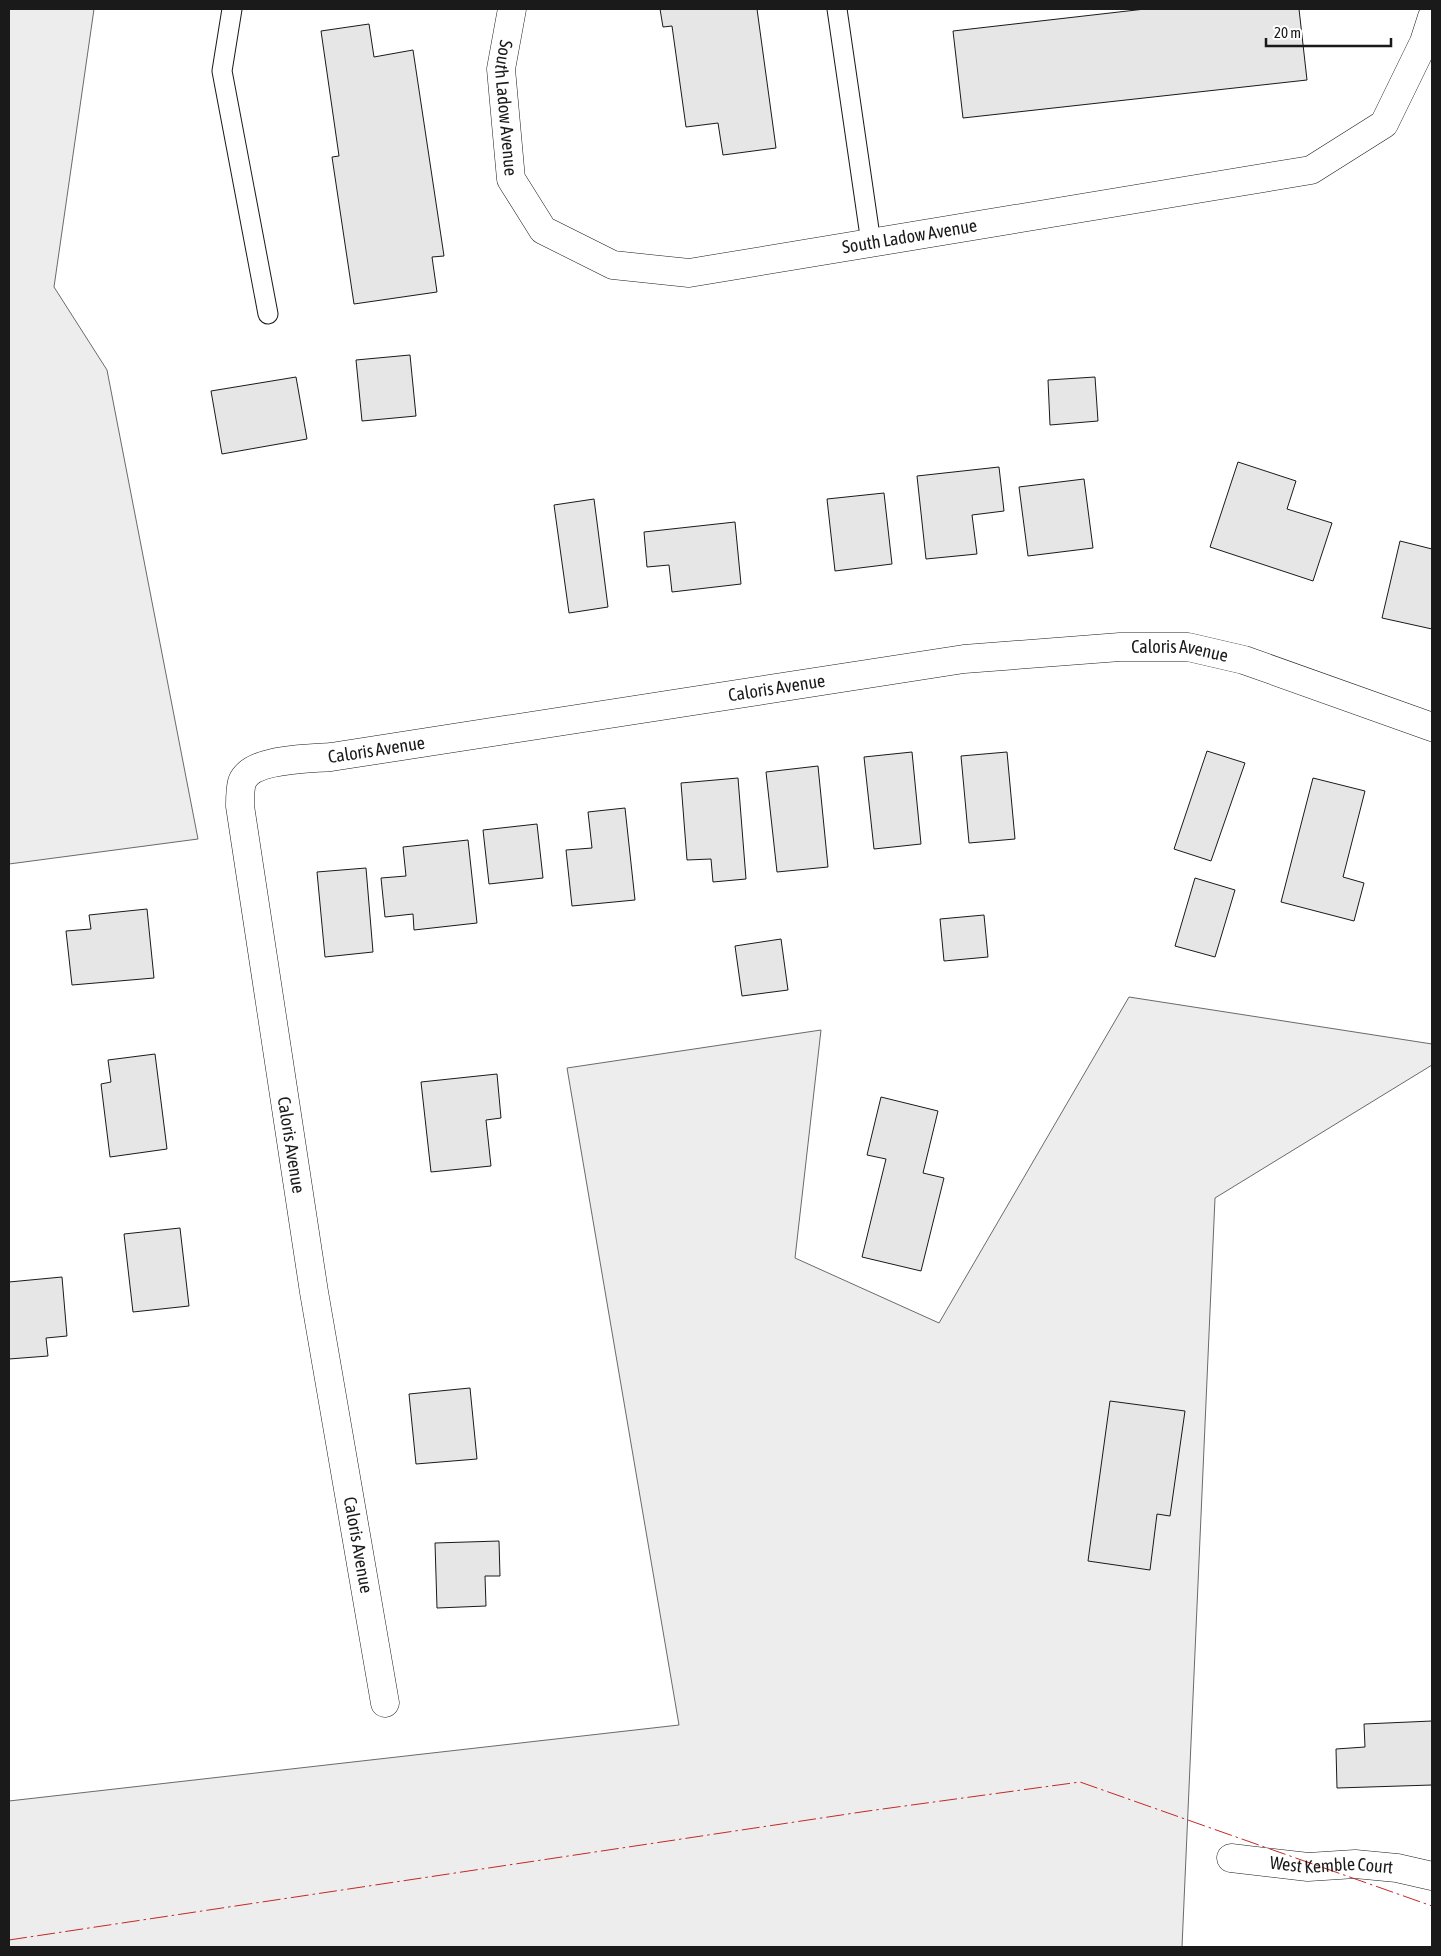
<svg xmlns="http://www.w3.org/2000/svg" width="1441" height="1956" viewBox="0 0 1441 1956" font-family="'Asap Condensed',sans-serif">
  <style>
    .built { fill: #ededed; stroke: #6a6a6a }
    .building { fill: #e6e6e6; stroke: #1a1a1a }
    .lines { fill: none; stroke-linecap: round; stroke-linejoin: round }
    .service-casing { stroke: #1a1a1a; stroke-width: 21 }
    .minor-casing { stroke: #1a1a1a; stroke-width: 29 }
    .service { stroke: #fff; stroke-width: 19 }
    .minor { stroke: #fff; stroke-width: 28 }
    .power { stroke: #c62828; stroke-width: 1; stroke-dasharray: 18 4 2.5 4; stroke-linecap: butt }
    .labels { text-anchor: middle; stroke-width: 4; stroke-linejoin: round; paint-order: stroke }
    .street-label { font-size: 18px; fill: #1a1a1a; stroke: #fff }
  </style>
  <rect width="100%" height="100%" fill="#fff"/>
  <path class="built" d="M9,9H94L54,287L107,370L198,839L9,864Z
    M1129,997L1432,1044V1065L1215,1198L1182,1947H9V1801L679,1725L567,1068L821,1030L795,1258L939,1323Z"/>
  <path class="building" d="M660,9H757L776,148L723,155L718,123L686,127L672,26L663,27Z
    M1145,9H1299L1307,80L963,118L953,31Z
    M369,24L374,57L413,50L444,256L432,257L437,292L354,304L332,157L339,156L321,31Z
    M410,355L416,416L362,421L356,360Z
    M296,377L307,439L222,454L211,391Z
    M1095,377L1098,421L1050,425L1048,380Z
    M1238,462L1296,481L1287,509L1332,523L1313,581L1210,547Z
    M999,467L1004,511L972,515L977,554L926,559L917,476Z
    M1084,479L1093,548L1028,556L1019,487Z
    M884,493L892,564L835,571L827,499Z
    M594,499L608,607L569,613L554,505Z
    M735,522L741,584L672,592L669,565L647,567L644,532Z
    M1400,541L1432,549V629L1382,618Z
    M1207,751L1245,763L1211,861L1174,849Z
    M912,752L921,844L874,849L864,757Z
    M1007,752L1015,839L969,843L961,756Z
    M818,766L828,867L777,872L766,772Z
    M738,778L746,879L713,882L711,859L687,860L681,783Z
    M1313,778L1365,791L1343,877L1364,883L1354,921L1281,902Z
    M625,808L635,900L572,906L566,850L592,848L588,812Z
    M537,824L543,878L489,884L483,830Z
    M468,840L477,923L414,930L413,914L385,917L381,878L406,876L403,847Z
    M366,868L373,952L325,957L317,872Z
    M1195,878L1235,890L1215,957L1175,946Z
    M147,909L154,978L72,985L66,931L91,929L89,915Z
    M984,915L988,957L944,961L940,919Z
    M781,939L788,990L742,996L735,946Z
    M155,1054L167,1149L110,1157L101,1084L111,1082L108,1060Z
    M497,1074L501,1118L486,1120L491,1166L431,1172L421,1082Z
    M881,1097L938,1111L923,1173L944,1178L921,1271L862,1257L886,1159L867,1155Z
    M180,1228L189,1306L133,1312L124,1234Z
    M62,1277L67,1336L46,1338L48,1356L9,1359V1282Z
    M470,1388L477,1459L416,1464L409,1394Z
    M1110,1401L1185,1411L1170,1516L1157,1514L1150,1570L1088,1561Z
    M499,1541L500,1576H485L486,1606L437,1608L435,1543Z
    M1432,1721V1785L1337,1788L1336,1749L1365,1747L1364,1724Z"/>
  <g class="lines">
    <defs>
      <path id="service" d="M232,9L222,71L268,314
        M837,9L871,243"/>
      <g id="minor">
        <path id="s1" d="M512,9L501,69L511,179L543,230L613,265L689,273L1311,170L1384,124L1424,42L1432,17"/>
        <path id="s2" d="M385,1703L314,1292L240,806C240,799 240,789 242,782C251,758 309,759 331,757L964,659L1120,647H1188L1244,660L1432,727"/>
        <path id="s3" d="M1231,1858L1308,1867L1355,1864L1397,1868L1432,1876"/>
      </g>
    </defs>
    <use href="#service" class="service-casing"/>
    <use href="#minor" class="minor-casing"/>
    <use href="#service" class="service"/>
    <use href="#minor" class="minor"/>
    <path class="power" d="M9,1940L868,1811L1080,1782L1432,1906"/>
  </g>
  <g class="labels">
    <g class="street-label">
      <text dy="6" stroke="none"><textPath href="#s1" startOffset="100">South Ladow Avenue</textPath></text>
      <text dy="6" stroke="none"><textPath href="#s1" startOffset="610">South Ladow Avenue</textPath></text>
      <text dy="6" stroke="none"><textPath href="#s2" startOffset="1886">Caloris Avenue</textPath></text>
      <text dy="6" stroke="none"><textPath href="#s2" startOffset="1480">Caloris Avenue</textPath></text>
      <text dy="6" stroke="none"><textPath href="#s2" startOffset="1075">Caloris Avenue</textPath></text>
      <text transform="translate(291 1145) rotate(81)" y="6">Caloris Avenue</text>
      <text transform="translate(358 1545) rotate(80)" y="6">Caloris Avenue</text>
      <text dy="6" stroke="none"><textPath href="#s3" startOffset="101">West Kemble Court</textPath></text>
    </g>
  </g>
  <rect width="1441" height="1956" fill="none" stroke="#1a1a1a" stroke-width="20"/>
  <path d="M1266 38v8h125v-8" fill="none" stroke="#1a1a1a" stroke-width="2.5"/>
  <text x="1274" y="38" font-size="15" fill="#1a1a1a" stroke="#ffffff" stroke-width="4" paint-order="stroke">20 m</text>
</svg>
